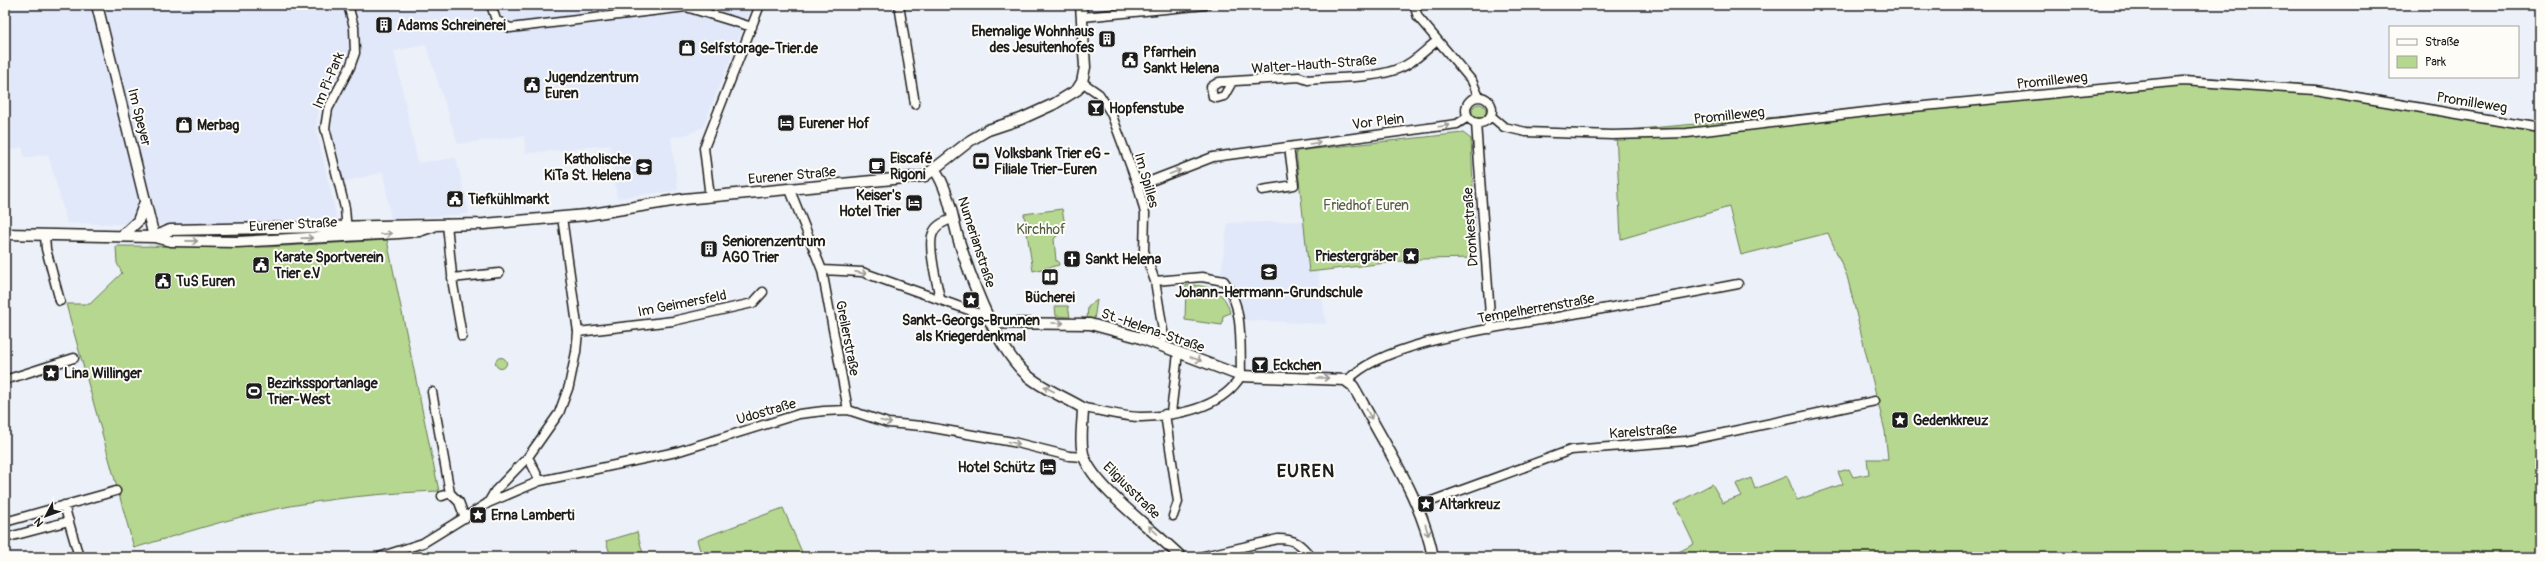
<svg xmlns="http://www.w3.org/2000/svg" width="2545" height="562" viewBox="0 0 2545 562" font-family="Pangolin,sans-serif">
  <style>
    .built { fill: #e1e8f9 }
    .green { fill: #b6d790; stroke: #697a56 }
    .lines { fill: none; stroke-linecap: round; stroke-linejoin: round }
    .minor-casing { stroke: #1c1c1c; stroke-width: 11 }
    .tertiary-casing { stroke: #1c1c1c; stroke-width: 13 }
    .minor { stroke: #fdfcf7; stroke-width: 8 }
    .tertiary { stroke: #fdfcf7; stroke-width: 10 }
    .oneway { stroke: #989794 }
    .labels { text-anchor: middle; stroke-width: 4; stroke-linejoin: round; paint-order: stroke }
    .poi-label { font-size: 14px; font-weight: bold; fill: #1c1c1c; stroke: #fdfcf7; text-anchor: start }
    .street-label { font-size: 14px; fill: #1c1c1c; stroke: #fdfcf7 }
    .park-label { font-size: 14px; fill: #525d45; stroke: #fdfcf7 }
    .district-label { font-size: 18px; font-weight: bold; letter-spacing: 1px; fill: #1c1c1c; stroke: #fdfcf7 }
  </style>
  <rect width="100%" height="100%" fill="#ecf0f8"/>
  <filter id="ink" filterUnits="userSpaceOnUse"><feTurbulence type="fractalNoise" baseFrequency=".025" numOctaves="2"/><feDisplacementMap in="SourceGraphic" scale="8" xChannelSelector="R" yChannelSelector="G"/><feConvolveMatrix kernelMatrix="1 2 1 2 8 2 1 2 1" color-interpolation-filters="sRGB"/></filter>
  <g filter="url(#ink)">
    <path class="built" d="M5,5H752L703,127L686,135L671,137L678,190L617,198L610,145L526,153L524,136L458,144L426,45L394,51L418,163L456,158L469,214L391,219L383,172L343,182L331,133L333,111L359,57L337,61L322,90L316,129L337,219L166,225L67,223L48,154L25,158L22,147L5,152Z
      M1304,221L1309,272L1318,271L1326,324L1243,320L1238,297L1221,273L1228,223Z"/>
    <path class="green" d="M2185,76L2315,85L2540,123V557H1669L1694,544L1675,504L1712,484L1723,503L1741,496L1736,484L1751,478L1755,489L1787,476L1797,500L1843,484L1838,472L1849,469L1853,477L1869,474L1867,459H1888L1885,431L1847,276L1828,233L1741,255L1729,207L1621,239L1616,131L1881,108Z
      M1472 111a7 7 0 1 1 14 0a7 7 0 1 1-14 0Z
      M1463,133L1471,139L1476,258L1420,259L1309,272L1296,151Z
      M1062,209L1065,225L1056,226L1058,235L1054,239L1056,261H1058L1059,265L1033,271L1024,214Z
      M387,240L439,491C384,493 329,498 275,509C227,519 181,534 134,548L66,304H90L122,273L117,263L116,246L268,247Z
      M1186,285C1207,285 1225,289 1230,313L1223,316L1222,325L1185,320Z
      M1097,300L1094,320L1087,319L1088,307Z
      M1055,306H1068L1070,317L1056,316Z
      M495.5 363a5.5 5.5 0 1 1 11 0a5.5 5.5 0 1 1-11 0Z
      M783,508L804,557H702L697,540Z
      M637,532L644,557H611L606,541Z"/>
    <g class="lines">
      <defs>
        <path id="minor" d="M491,5L496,20L510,28L686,7L752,27
          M899,5L915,104
          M1414,5L1418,17L1472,81L1479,97
          M1083,17L1206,5
          M1082,82L1099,94L1111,113L1138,186L1145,213L1144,251L1155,281L1164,337L1161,346
          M1232,82L1224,96L1217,98L1213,97L1211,87L1219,82L1299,77L1308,80C1336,77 1375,79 1400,68C1414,63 1425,50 1437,41
          M1466 110a13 13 0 1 1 26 0a13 13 0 1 1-26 0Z
          M1491,116L1504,127L1526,132L1612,135L1687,133L1883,110L2183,81L2315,90L2540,128
          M1476,123L1491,329
          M1138,186L1213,157L1457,124L1468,117
          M790,190L822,270L848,410
          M1262,190L1294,185L1289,147
          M710,197L704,148L760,5
          M447,224L453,285L462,336
          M347,232L345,208L325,128L328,109L350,67L355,53L354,27L348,5
          M45,236L46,249L60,301
          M822,270L862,272L980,314L989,321
          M452,278L499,273
          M940,298C937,284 927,245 933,233C936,225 945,221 953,219
          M578,332L673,321L753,303L763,292
          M5,380L74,358
          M1347,381C1384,339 1513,326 1568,315C1625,305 1681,295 1738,284
          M432,392L450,493L459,502L465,518
          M1083,408C1101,410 1122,417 1141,417C1177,416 1221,409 1241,376C1240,346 1244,305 1224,281L1202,277L1155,281
          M1171,413L1178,353
          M1165,414L1178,502L1173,516
          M540,481L528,457L559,413L569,386L576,352L578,332L562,217
          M442,496L450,493
          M488,503L495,491L528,457
          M64,505L79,557
          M1418,506L1571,450L1686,441L1875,401
          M5,522L116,491
          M5,538L69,521
          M379,557L423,543L488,503L540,481L676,452L799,414L824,411L848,410L888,423L922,426L1013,442L1069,456L1084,457
          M1199,557L1278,539C1295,539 1301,544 1311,557"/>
        <path id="tertiary" d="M97,5L154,237
          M935,170C949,191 952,217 959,241C972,282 995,347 1028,376C1043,389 1065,397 1083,408C1083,422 1079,443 1084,457C1096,489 1155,531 1181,557
          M5,234L154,237L171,241L237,242L399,233L419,231L434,226
          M122,236L138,221L145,202
          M154,237L170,230L484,224L586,215L684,199L925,176L971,140L988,130L1021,119L1054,104L1077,90L1082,82L1085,67L1081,5
          M991,323L1090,324L1138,337L1241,376L1345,380L1353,386L1361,400C1388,451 1422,500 1433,557"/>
      </defs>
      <use href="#minor" class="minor-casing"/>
      <use href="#tertiary" class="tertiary-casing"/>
      <use href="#minor" class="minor"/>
      <use href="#tertiary" class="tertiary"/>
    </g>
    <defs><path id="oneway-shaft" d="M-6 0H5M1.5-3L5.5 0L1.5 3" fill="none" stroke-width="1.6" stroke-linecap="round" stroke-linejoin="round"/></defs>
    <g class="oneway">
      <use href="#oneway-shaft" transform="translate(1444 126) rotate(-7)"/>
      <use href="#oneway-shaft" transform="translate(1315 143) rotate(-9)"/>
      <use href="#oneway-shaft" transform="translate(1175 172) rotate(-21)"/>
      <use href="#oneway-shaft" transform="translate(386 234) rotate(-3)"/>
      <use href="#oneway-shaft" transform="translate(307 238) rotate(-2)"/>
      <use href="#oneway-shaft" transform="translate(192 241) rotate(1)"/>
      <use href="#oneway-shaft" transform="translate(861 273) rotate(11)"/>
      <use href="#oneway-shaft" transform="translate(1058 323)"/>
      <use href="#oneway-shaft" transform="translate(1196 359) rotate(20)"/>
      <use href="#oneway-shaft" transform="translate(1323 378)"/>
      <use href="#oneway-shaft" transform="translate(1049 389) rotate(-153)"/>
      <use href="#oneway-shaft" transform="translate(1369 414) rotate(62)"/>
      <use href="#oneway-shaft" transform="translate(886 422) rotate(14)"/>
      <use href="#oneway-shaft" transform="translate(1014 443) rotate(12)"/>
      <use href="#oneway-shaft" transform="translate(1153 530) rotate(-138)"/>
      <use href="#oneway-shaft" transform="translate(1427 530) rotate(74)"/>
    </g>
  </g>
  <defs>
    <symbol id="building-square" viewBox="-11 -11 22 22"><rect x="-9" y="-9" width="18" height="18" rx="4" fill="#1c1c1c" stroke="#fdfcf7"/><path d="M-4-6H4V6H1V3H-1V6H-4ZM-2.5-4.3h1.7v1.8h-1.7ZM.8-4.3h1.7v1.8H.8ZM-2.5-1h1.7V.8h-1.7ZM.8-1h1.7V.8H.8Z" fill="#fff"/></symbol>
    <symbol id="shop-square" viewBox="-11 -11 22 22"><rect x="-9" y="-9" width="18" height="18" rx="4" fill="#1c1c1c" stroke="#fdfcf7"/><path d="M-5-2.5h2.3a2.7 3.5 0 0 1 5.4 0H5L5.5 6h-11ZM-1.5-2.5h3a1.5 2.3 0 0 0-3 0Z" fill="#fff"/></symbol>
    <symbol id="civic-square" viewBox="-11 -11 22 22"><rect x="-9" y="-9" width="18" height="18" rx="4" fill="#1c1c1c" stroke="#fdfcf7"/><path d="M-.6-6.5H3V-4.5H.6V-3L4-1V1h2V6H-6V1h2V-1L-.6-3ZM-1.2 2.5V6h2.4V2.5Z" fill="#fff"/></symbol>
    <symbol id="bar-square" viewBox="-11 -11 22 22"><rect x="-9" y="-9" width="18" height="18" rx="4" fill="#1c1c1c" stroke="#fdfcf7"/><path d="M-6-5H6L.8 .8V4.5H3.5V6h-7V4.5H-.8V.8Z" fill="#fff"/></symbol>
    <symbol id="hotel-square" viewBox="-11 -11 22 22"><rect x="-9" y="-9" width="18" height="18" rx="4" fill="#1c1c1c" stroke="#fdfcf7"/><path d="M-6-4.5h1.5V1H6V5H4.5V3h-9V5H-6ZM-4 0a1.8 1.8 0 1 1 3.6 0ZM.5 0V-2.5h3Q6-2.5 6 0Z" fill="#fff"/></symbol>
    <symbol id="bank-square" viewBox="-11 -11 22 22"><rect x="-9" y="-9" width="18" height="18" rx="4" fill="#1c1c1c" stroke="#fdfcf7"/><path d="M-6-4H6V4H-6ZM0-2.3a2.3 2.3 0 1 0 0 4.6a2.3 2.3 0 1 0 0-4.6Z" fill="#fff"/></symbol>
    <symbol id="cafe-square" viewBox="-11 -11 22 22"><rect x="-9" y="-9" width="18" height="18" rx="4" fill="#1c1c1c" stroke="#fdfcf7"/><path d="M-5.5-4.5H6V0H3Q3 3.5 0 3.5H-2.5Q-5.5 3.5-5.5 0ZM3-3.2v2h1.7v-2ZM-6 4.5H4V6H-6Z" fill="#fff"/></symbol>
    <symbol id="school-square" viewBox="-11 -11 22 22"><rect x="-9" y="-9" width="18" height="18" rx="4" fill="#1c1c1c" stroke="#fdfcf7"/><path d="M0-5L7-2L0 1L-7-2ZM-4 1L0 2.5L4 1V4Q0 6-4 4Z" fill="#fff"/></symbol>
    <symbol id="sight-square" viewBox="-11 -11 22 22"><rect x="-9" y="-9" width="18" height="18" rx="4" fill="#1c1c1c" stroke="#fdfcf7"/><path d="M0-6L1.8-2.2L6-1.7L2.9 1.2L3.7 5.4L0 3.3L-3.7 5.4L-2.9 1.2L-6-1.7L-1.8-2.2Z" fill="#fff"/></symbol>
    <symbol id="church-square" viewBox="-11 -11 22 22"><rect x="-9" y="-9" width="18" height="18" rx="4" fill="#1c1c1c" stroke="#fdfcf7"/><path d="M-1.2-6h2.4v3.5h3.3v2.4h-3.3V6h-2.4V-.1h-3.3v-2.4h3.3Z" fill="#fff"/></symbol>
    <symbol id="library-square" viewBox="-11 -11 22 22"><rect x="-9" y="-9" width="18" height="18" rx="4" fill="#1c1c1c" stroke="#fdfcf7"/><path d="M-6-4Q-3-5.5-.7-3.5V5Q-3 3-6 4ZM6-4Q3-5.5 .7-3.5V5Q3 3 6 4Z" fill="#fff"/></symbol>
    <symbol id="stadium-square" viewBox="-11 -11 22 22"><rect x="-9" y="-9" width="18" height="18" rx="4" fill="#1c1c1c" stroke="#fdfcf7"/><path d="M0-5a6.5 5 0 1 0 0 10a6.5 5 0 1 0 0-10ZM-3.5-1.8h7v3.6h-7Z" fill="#fff"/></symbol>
  </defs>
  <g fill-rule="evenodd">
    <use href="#building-square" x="374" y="15" width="20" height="20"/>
    <use href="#building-square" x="1097" y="29" width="20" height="20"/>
    <use href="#shop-square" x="677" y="38" width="20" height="20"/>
    <use href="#civic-square" x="1120" y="50" width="20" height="20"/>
    <use href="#civic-square" x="522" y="75" width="20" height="20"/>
    <use href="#bar-square" x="1086" y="98" width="20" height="20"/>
    <use href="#hotel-square" x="776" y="113" width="20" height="20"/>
    <use href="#shop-square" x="174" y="115" width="20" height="20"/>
    <use href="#bank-square" x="971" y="151" width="20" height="20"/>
    <use href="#cafe-square" x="867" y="156" width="20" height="20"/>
    <use href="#school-square" x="634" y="157" width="20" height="20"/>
    <use href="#civic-square" x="445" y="189" width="20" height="20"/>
    <use href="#hotel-square" x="904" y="193" width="20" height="20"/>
    <use href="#building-square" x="699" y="239" width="20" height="20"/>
    <use href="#sight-square" x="1401" y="246" width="20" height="20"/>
    <use href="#church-square" x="1062" y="249" width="20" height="20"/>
    <use href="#civic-square" x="251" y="255" width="20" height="20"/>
    <use href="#school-square" x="1259" y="262" width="20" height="20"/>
    <use href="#library-square" x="1040" y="267" width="20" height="20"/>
    <use href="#civic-square" x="153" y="271" width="20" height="20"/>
    <use href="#sight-square" x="961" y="290" width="20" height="20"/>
    <use href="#bar-square" x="1250" y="355" width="20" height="20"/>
    <use href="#sight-square" x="41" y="363" width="20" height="20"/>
    <use href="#stadium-square" x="244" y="381" width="20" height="20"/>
    <use href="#sight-square" x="1890" y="410" width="20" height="20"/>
    <use href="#hotel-square" x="1038" y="457" width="20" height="20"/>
    <use href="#sight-square" x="1416" y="494" width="20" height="20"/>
    <use href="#sight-square" x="468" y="505" width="20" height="20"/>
  </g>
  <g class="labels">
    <g class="poi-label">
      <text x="397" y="30">Adams Schreinerei</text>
      <text x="1094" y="36" text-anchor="end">Ehemalige Wohnhaus<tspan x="1094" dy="16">des Jesuitenhofes</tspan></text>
      <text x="700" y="53">Selfstorage-Trier.de</text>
      <text x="1143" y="57">Pfarrhein<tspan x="1143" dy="16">Sankt Helena</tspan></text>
      <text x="545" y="82">Jugendzentrum<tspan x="545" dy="16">Euren</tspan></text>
      <text x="1109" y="113">Hopfenstube</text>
      <text x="799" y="128">Eurener Hof</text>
      <text x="197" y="130">Merbag</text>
      <text x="994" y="158">Volksbank Trier eG -<tspan x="994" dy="16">Filiale Trier-Euren</tspan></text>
      <text x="890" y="163">Eiscafé<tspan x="890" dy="16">Rigoni</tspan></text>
      <text x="631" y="164" text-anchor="end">Katholische<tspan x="631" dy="16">KiTa St. Helena</tspan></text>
      <text x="901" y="200" text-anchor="end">Keiser's<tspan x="901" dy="16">Hotel Trier</tspan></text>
      <text x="468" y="204">Tiefkühlmarkt</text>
      <text x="722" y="246">Seniorenzentrum<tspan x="722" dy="16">AGO Trier</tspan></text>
      <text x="1398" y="261" text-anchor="end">Priestergräber</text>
      <text x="274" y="262">Karate Sportverein<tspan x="274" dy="16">Trier e.V</tspan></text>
      <text x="1085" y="264">Sankt Helena</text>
      <text x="176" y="286">TuS Euren</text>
      <text x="1269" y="297" text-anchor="middle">Johann-Herrmann-Grundschule</text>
      <text x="1050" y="302" text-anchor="middle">Bücherei</text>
      <text x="971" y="325" text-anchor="middle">Sankt-Georgs-Brunnen<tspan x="971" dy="16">als Kriegerdenkmal</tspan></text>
      <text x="1273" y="370">Eckchen</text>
      <text x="64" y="378">Lina Willinger</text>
      <text x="267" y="388">Bezirkssportanlage<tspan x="267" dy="16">Trier-West</tspan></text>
      <text x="1913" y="425">Gedenkkreuz</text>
      <text x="1035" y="472" text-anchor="end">Hotel Schütz</text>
      <text x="1439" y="509">Altarkreuz</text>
      <text x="491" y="520">Erna Lamberti</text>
    </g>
    <g class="street-label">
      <text transform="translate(1314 64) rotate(-4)" y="5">Walter-Hauth-Straße</text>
      <text transform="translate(328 80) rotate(-67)" y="5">Im Pi-Park</text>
      <text transform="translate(2052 80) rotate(-6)" y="5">Promilleweg</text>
      <text transform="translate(2472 102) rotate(9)" y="5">Promilleweg</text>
      <text transform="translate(1729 115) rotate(-6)" y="5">Promilleweg</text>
      <text transform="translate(140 117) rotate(76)" y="5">Im Speyer</text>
      <text transform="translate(1378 121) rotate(-7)" y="5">Vor Plein</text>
      <text transform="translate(792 175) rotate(-5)" y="5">Eurener Straße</text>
      <text transform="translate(1147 180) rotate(74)" y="5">Im Spilles</text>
      <text transform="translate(293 224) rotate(-3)" y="5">Eurener Straße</text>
      <text transform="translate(1470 227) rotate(-94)" y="5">Dronkestraße</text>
      <text transform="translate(977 242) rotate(72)" y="5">Numerianstraße</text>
      <text transform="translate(682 303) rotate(-11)" y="5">Im Geimersfeld</text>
      <text transform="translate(1536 308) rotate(-10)" y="5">Tempelherrenstraße</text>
      <text transform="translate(1153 330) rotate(19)" y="5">St.-Helena-Straße</text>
      <text transform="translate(848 338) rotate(79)" y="5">Greilerstraße</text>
      <text transform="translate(766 411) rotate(-16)" y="5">Udostraße</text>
      <text transform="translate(1643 431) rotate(-4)" y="5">Karelstraße</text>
      <text transform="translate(1132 490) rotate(45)" y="5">Eligiusstraße</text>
    </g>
    <g class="park-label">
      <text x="1366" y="210">Friedhof Euren</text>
      <text x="1041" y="234">Kirchhof</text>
    </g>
    <g class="district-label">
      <text x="1306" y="477">EUREN</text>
    </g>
  </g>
  <rect width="2545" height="562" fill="none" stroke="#fdfcf7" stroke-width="20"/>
  <rect x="10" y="10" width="2525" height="542" fill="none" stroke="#1c1c1c" stroke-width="1.5" filter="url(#ink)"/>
  <rect x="2389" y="26" width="130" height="52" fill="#fdfcf7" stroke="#a3a29f"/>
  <rect x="2397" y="39" width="20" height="6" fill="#fdfcf7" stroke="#a3a29f"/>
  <text x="2425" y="46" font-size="12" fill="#1c1c1c">Straße</text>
  <rect x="2397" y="56" width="20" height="12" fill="#b6d790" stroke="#a3a29f"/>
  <text x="2425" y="66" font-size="12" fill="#1c1c1c">Park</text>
  <g transform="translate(46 516) rotate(229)" stroke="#fdfcf7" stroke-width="3" paint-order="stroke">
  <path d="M0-3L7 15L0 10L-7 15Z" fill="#1c1c1c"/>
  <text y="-6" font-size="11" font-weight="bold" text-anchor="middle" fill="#1c1c1c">N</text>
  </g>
</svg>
